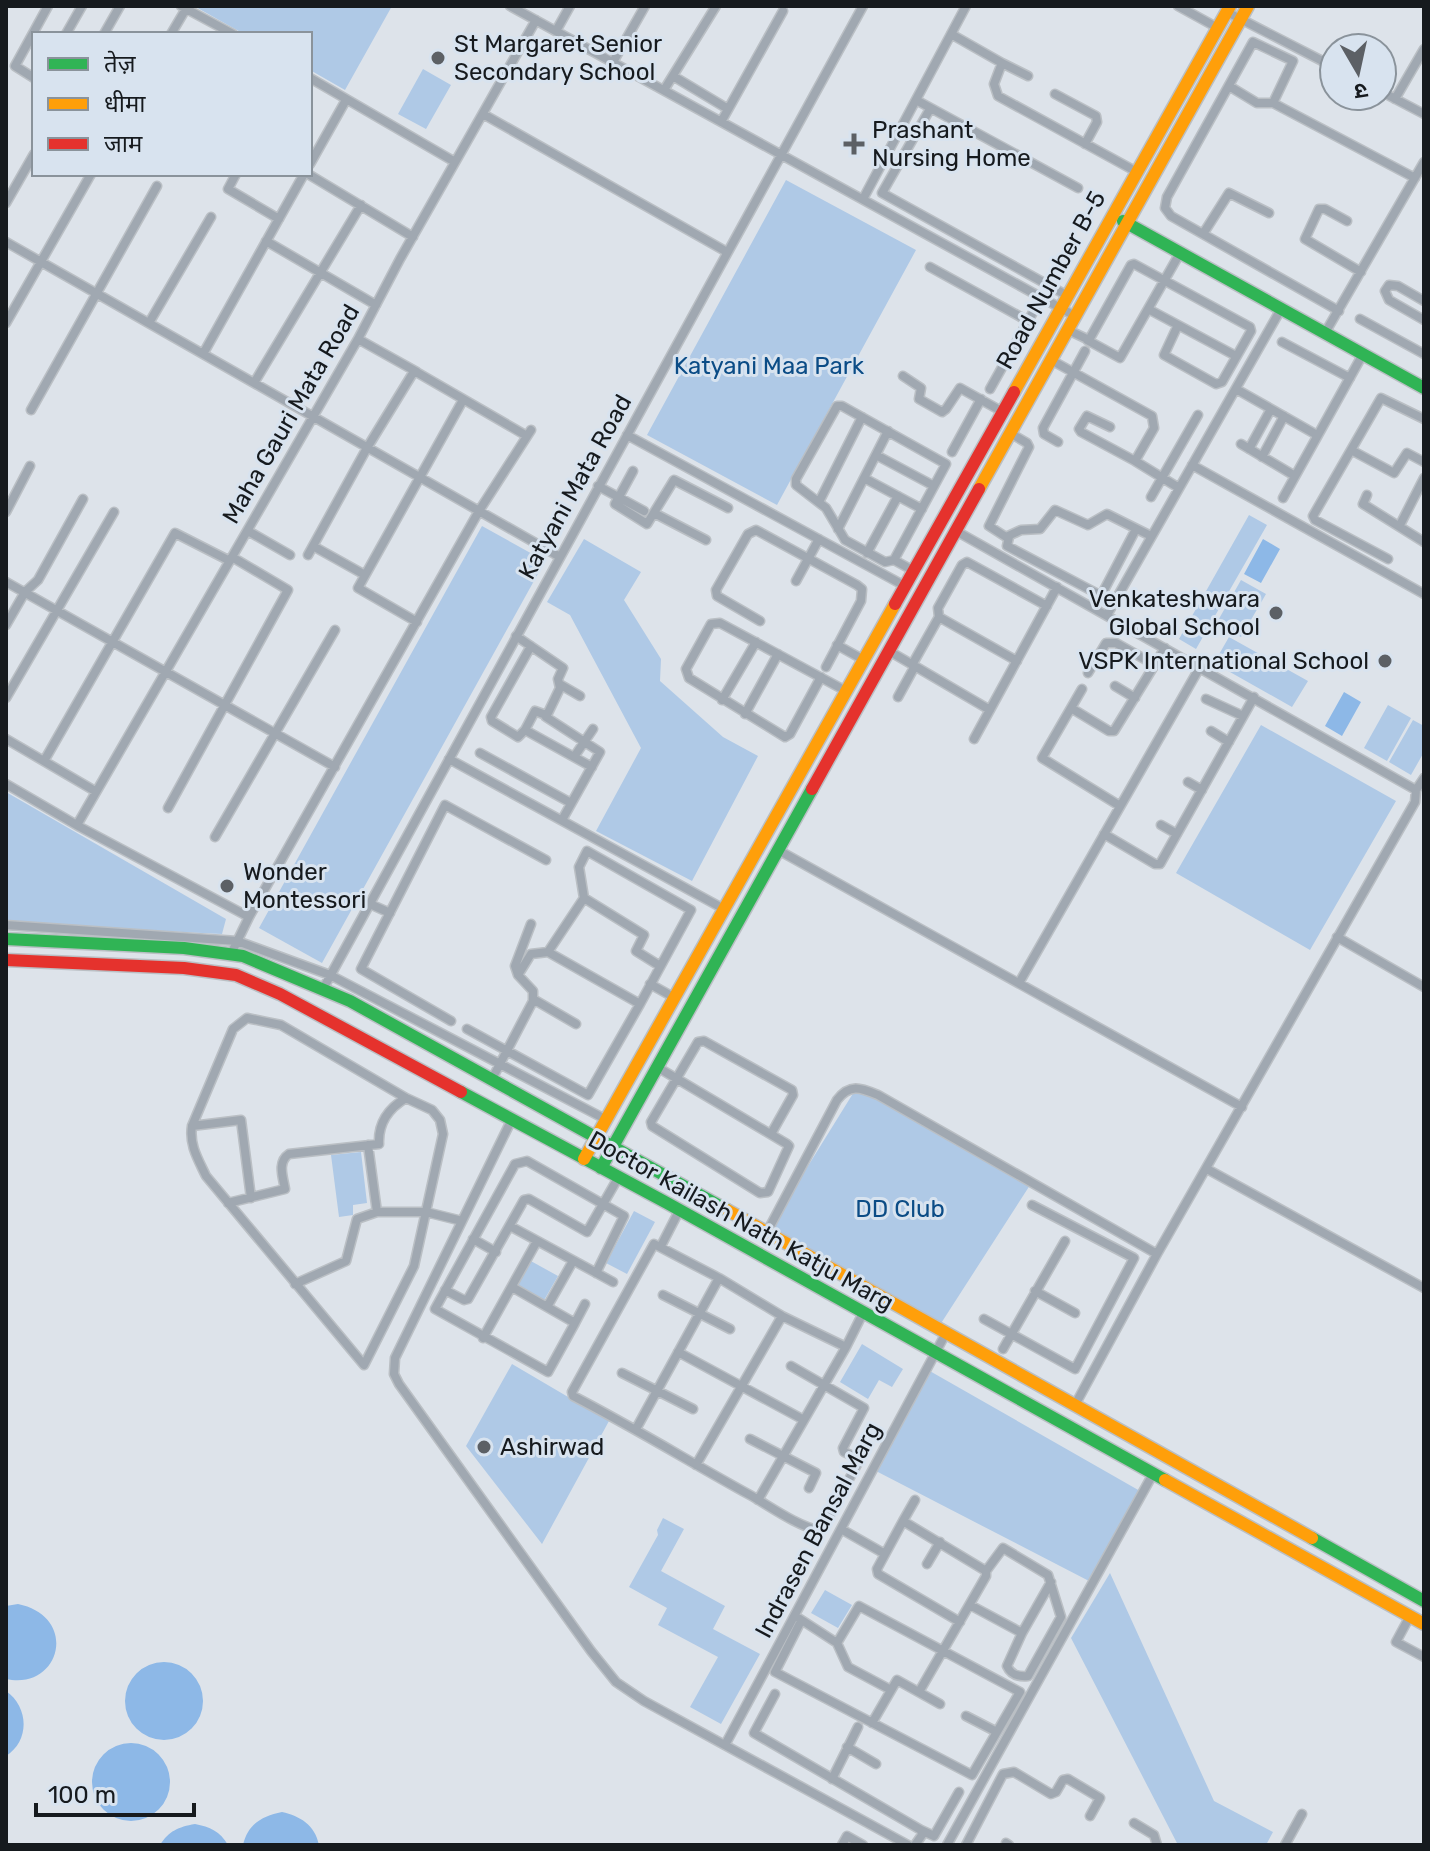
<svg xmlns="http://www.w3.org/2000/svg" width="1430" height="1851" viewBox="0 0 1430 1851" font-family="Rubik,'Noto Sans Devanagari',sans-serif">
  <style>
    .green { fill: #afc9e6 }
    .water { fill: #8db8e7 }
    .lines { fill: none; stroke-linecap: round; stroke-linejoin: round }
    .street-casing { stroke: #babfc4; stroke-width: 11 }
    .fast-casing { stroke: #babfc4; stroke-width: 15 }
    .slow-casing { stroke: #babfc4; stroke-width: 15 }
    .jam-casing { stroke: #babfc4; stroke-width: 15 }
    .street { stroke: #a0a8b1; stroke-width: 8 }
    .fast { stroke: #30b455; stroke-width: 12 }
    .slow { stroke: #ff9f0a; stroke-width: 12 }
    .jam { stroke: #e5322d; stroke-width: 12 }
    .poi-dot { fill: #5c6065; stroke: #d8e3ef; stroke-width: 3 }
    .labels { text-anchor: middle; stroke-width: 6; stroke-linejoin: round; paint-order: stroke }
    .poi-label { font-size: 24px; fill: #161a1e; stroke: #d8e3ef; text-anchor: start }
    .street-label { font-size: 24px; fill: #161a1e; stroke: #d8e3ef }
    .park-label { font-size: 24px; fill: #0b4c86; stroke: #d8e3ef }
  </style>
  <rect width="100%" height="100%" fill="#dde3ea"/>
  <path class="green" d="M194,6H392L345,90L310,70V34H244Z
    M423,69L451,85L426,129L398,114Z
    M786,180L916,250L777,505L647,435Z
    M1249,515L1267,525L1196,649L1179,639Z
    M482,526L545,561L322,963L259,928Z
    M584,539L641,572L624,600L661,659L660,681L723,737L758,756L692,881L596,831L641,748L570,615L547,602Z
    M1241,580L1266,594L1241,637L1216,624Z
    M1229,637L1308,681L1292,707L1214,663Z
    M1388,705L1411,718L1387,761L1364,748Z
    M1413,720L1424,726V752L1411,775L1389,762Z
    M1261,725L1396,801L1310,950L1176,873Z
    M6,792L226,919L222,934L6,923Z
    M857,1087L1032,1182L938,1328L767,1232Z
    M361,1152L367,1203L353,1205V1215L339,1217L331,1155Z
    M634,1211L655,1222L627,1274L606,1263Z
    M529,1260L558,1276L543,1302L514,1286Z
    M862,1344L903,1369L892,1387L879,1380L868,1399L840,1382Z
    M512,1364L609,1421L542,1544L466,1446Z
    M928,1370L1140,1491L1089,1581L876,1471Z
    M663,1518L684,1529L661,1571L725,1606L713,1629L760,1654L721,1724L690,1707L718,1657L658,1625L667,1608L629,1587L658,1535L657,1530Z
    M1110,1573L1214,1801L1273,1832L1266,1845H1178L1071,1638Z
    M825,1590L852,1605L838,1628L811,1613Z"/>
  <path class="water" d="M1263,539L1280,549L1261,583L1244,574Z
    M1344,692L1361,702L1342,736L1325,726Z
    M18,1604C80,1617 60,1691 6,1679V1606Z
    M125 1701a39 39 0 1 1 78 0a39 39 0 1 1-78 0Z
    M6,1691C29,1707 30,1741 6,1756Z
    M92 1782a39 39 0 1 1 78 0a39 39 0 1 1-78 0Z
    M282,1812C300,1816 315,1825 319,1845H243C248,1824 262,1816 282,1812Z
    M195,1824C210,1827 220,1831 228,1845H160C169,1831 178,1827 195,1824Z"/>
  <g class="lines">
    <defs>
      <path id="street" d="M181,6L233,34
        M510,6L1075,316
        M1178,6L1218,28
        M1227,12L1334,67
        M556,31L570,6
        M66,34L82,6
        M104,34L120,6
        M171,34L187,7
        M951,34L1002,63L994,84L998,96L1137,172
        M613,62L645,6
        M1002,63L1028,76
        M673,76L728,109
        M34,78L15,66L48,6
        M310,78L455,162
        M1229,86L1257,103H1273
        M664,90L716,6
        M1382,92L1424,114
        M1055,94L1096,116L1097,122L1085,144
        M1395,99L1424,49
        M916,100L1078,188
        M930,109L882,193L1068,296
        M483,114L727,252
        M721,122L783,11
        M310,164L346,100
        M236,174L228,189L279,219
        M308,174L413,237
        M863,199L966,6
        M6,203L34,154
        M1347,221L1325,209H1319L1305,239L1361,272
        M1203,234L1229,193L1269,213
        M266,241L376,305
        M6,242L560,557
        M930,267L1028,321
        M1424,301L1398,286L1389,285L1385,291L1389,300L1424,320
        M1150,310L1236,356
        M1339,311L1171,216L1165,208L1167,197L1253,42L1293,61L1273,103L1415,178
        M1360,319L1424,354
        M6,323L91,174
        M149,323L211,217
        M1068,330L1089,340L1131,265L1134,264L1250,327L1251,331L1222,382L1216,384L1164,355L1178,325
        M1325,333L1424,162
        M358,339L417,372
        M1087,340L1120,358L1180,253
        M1282,342L1350,378
        M203,354L304,174
        M1051,360L1152,416L1154,428L1135,461L1179,488
        M903,376L921,388L919,399L942,412L946,409L960,388L1003,412
        M254,383L361,205
        M990,389L1041,298
        M1236,389L1317,435
        M31,410L157,186
        M1110,427L1087,416L1079,429L1081,432L1135,461
        M1010,433L1027,443L1029,447L989,526L1006,537L1021,530L1040,529L1055,510L1088,525L1107,514L1151,536
        M627,435L905,586
        M1058,442L1044,434L1043,428L1085,351
        M1241,444L1295,476
        M1249,449L1271,409
        M1351,450L1394,473L1407,453L1424,462
        M952,452L981,399
        M876,455L934,486
        M1262,457L1284,416
        M1192,465L1424,594
        M633,471L615,504L647,524L674,480L728,508
        M864,478L922,509
        M598,486L644,511
        M1367,495L1363,504L1424,542
        M1151,497L1198,415
        M1283,498L1363,354
        M819,502L862,417
        M6,512L30,466
        M654,513L706,540
        M1400,525L1424,478
        M838,529L888,431
        M248,531L290,555
        M956,531L1416,790
        M1009,537L1007,546L1098,594L1103,592L1136,529
        M313,546L365,575
        M867,553L898,496
        M308,555L367,448L413,373H418L527,436
        M1388,559L1315,520L1313,516L1381,398L1424,419
        M894,560L885,562L845,540L826,508L796,485V479L837,406H842L946,464L894,560L914,571
        M796,581L819,539
        M6,582L335,767
        M1107,615L1281,309
        M760,621L717,596L716,590L748,534L756,530L857,585L862,589L861,601L826,667
        M417,622L358,588L463,400
        M6,625L25,592L38,580L83,499
        M516,636L563,668L558,679L560,688L546,717L600,752L562,820
        M837,645L864,660
        M531,646L491,717L492,721L518,737L525,730L592,767
        M889,651L990,710
        M1017,661L939,617L938,608L962,565L967,562L1047,606
        M912,665L939,617
        M1088,673L1106,643H1116L1155,665
        M821,677L790,734L785,737L689,678L686,669L711,624L720,623L846,691
        M561,685L580,696
        M1115,686L1135,698
        M1082,689L1042,758L1120,806
        M898,697L915,666
        M6,698L114,512
        M1206,699L1243,716
        M722,700L756,642
        M1071,708L1109,731H1114L1165,648
        M745,714L778,654
        M525,730L535,711L546,715
        M1211,731L1229,742
        M6,739L95,791
        M974,739L1057,587
        M480,753L571,803
        M574,757L593,729
        M449,759L724,909
        M44,761L175,533L230,561
        M1188,782L1202,790
        M6,784L80,827L249,917
        M168,808L288,590L232,557
        M77,825L358,339L400,259L536,20
        M1161,825L1177,834
        M1104,834L1155,864H1160L1254,697
        M215,837L335,630
        M778,850L1242,1107
        M584,898L644,935L636,951L660,966
        M370,904L390,913
        M6,925L237,941L330,975L607,1120
        M1337,937L1424,987
        M548,952L584,898L579,867L587,851L691,910L640,1004
        M231,954L249,917L479,511L531,430
        M1019,983L1200,667
        M650,984L675,998
        M323,989L863,6
        M533,999L576,1024
        M247,1018L281,1025L406,1098L432,1110L440,1120L443,1134L414,1266L364,1365L206,1176C198,1159 189,1145 192,1126L233,1029Z
        M451,1021L361,969L445,805L546,860
        M467,1029L588,1095L640,1004L548,952L531,954L518,975
        M657,1067L787,1144L789,1146L768,1192L760,1193L652,1126L651,1122L698,1042L704,1041L792,1090L793,1095L771,1134
        M492,1079L533,1001V991L518,975L515,966L531,924
        M512,1119L395,1358L394,1374L399,1384L591,1651L616,1682L644,1701L908,1845
        M192,1126L241,1120L251,1198
        M368,1145L377,1212H426L462,1221
        M1207,1169L1424,1288
        M228,1203L285,1189C283,1177 277,1162 289,1154L379,1144C378,1123 389,1108 406,1098
        M510,1226L613,1282
        M767,1232L837,1100C850,1083 861,1088 878,1095L1157,1254
        M473,1239L496,1252
        M661,1246L679,1211
        M295,1284L346,1261L357,1219L377,1212
        M512,1287L575,1323L548,1372L435,1309L515,1164L527,1161L624,1216L596,1273
        M445,1290L464,1300L468,1299L524,1200L529,1199L587,1232L618,1178
        M1035,1291L1075,1313
        M663,1295L730,1329
        M547,1307L573,1261
        M984,1319L1075,1369L1134,1258L1032,1205
        M575,1323L585,1304
        M483,1338L537,1241
        M846,1347L863,1313
        M1003,1349L1065,1241
        M678,1352L804,1420
        M622,1373L693,1409
        M1075,1405L1157,1254L1415,802L1416,790L1424,778
        M636,1429L719,1278
        M750,1439L816,1473L809,1488
        M696,1465L782,1316
        M758,1500C787,1449 817,1398 846,1347L782,1316L719,1278L654,1244L572,1392L573,1396C633,1427 690,1462 750,1495C771,1507 797,1526 821,1531L860,1459L844,1452L843,1448L864,1408L791,1366
        M903,1521L915,1500
        M841,1529L885,1554
        M927,1564L940,1542
        M986,1571L1003,1548L1048,1575L1061,1617L1028,1676C1018,1677 1011,1675 1007,1666L1022,1633L1051,1582
        M970,1605L1022,1633
        M1410,1616L1396,1642L1424,1657
        M800,1619L837,1643L848,1667L891,1690
        M801,1621L775,1672L972,1775L1020,1692L859,1606L837,1643
        M919,1692L986,1576V1571L903,1521L877,1569L878,1574L960,1622
        M775,1694L754,1733L921,1830L934,1836L959,1792
        M966,1716L997,1732
        M872,1723L897,1680L940,1704
        M725,1745L946,1333
        M847,1747L876,1764
        M832,1779L858,1727
        M1134,1823L1154,1835L1157,1845
        M1006,1843L1009,1845
        M842,1845L847,1836L863,1845
        M915,1845L922,1835L921,1830
        M947,1845L1153,1474
        M966,1845L1003,1774L1014,1772L1051,1794L1056,1792L1063,1780L1068,1779L1100,1798L1090,1816
        M1285,1845L1302,1814"/>
      <path id="fast" d="M1123,221L1424,388
        M6,939L184,948L243,956L350,1001L727,1210
        M461,1092L667,1203L1165,1480
        M601,1168L812,789
        M1312,1538L1424,1601"/>
      <path id="slow" d="M1014,392L1230,6
        M979,489L1248,6
        M584,1159L895,604
        M727,1210L1312,1538
        M1165,1480L1424,1624"/>
      <path id="jam" d="M895,604L1014,392
        M812,789L979,489
        M6,960L184,968L236,975L280,994L461,1092"/>
    </defs>
    <use href="#street" class="street-casing"/>
    <use href="#fast" class="fast-casing"/>
    <use href="#slow" class="slow-casing"/>
    <use href="#jam" class="jam-casing"/>
    <use href="#street" class="street"/>
    <use href="#fast" class="fast"/>
    <use href="#slow" class="slow"/>
    <use href="#jam" class="jam"/>
  </g>
  <g class="poi-dot">
    <circle cx="438" cy="58" r="8"/>
    <path d="M850 132h8v8h8v8h-8v8h-8v-8h-8v-8h8z"/>
    <circle cx="1276" cy="613" r="8"/>
    <circle cx="1385" cy="661" r="8"/>
    <circle cx="227" cy="886" r="8"/>
    <circle cx="484" cy="1447" r="8"/>
  </g>
  <g class="labels">
    <g class="poi-label">
      <text x="454" y="52">St Margaret Senior<tspan x="454" dy="28">Secondary School</tspan></text>
      <text x="872" y="138">Prashant<tspan x="872" dy="28">Nursing Home</tspan></text>
      <text x="1260" y="607" text-anchor="end">Venkateshwara<tspan x="1260" dy="28">Global School</tspan></text>
      <text x="1369" y="669" text-anchor="end">VSPK International School</text>
      <text x="243" y="880">Wonder<tspan x="243" dy="28">Montessori</tspan></text>
      <text x="500" y="1455">Ashirwad</text>
    </g>
    <g class="street-label">
      <text transform="translate(1051 280) rotate(-61)" y="8">Road Number B-5</text>
      <text transform="translate(291 414) rotate(-60)" y="8">Maha Gauri Mata Road</text>
      <text transform="translate(575 487) rotate(-61)" y="8">Katyani Mata Road</text>
      <text transform="translate(741 1221) rotate(29)" y="8">Doctor Kailash Nath Katju Marg</text>
      <text transform="translate(818 1530) rotate(-62)" y="8">Indrasen Bansal Marg</text>
    </g>
    <g class="park-label">
      <text x="769" y="374">Katyani Maa Park</text>
      <text x="900" y="1217">DD Club</text>
    </g>
  </g>
  <rect width="1430" height="1851" fill="none" stroke="#161a1e" stroke-width="16"/>
  <rect x="32" y="32" width="280" height="144" fill="#d8e3ef" stroke="#8a939b" stroke-width="2"/>
  <rect x="48" y="58" width="40" height="12" fill="#30b455" stroke="#8a939b" stroke-width="2"/>
  <text x="104" y="72" font-size="24" fill="#161a1e">तेज़</text>
  <rect x="48" y="98" width="40" height="12" fill="#ff9f0a" stroke="#8a939b" stroke-width="2"/>
  <text x="104" y="112" font-size="24" fill="#161a1e">धीमा</text>
  <rect x="48" y="138" width="40" height="12" fill="#e5322d" stroke="#8a939b" stroke-width="2"/>
  <text x="104" y="152" font-size="24" fill="#161a1e">जाम</text>
  <g transform="translate(1358 72) rotate(171)"><circle r="38" fill="#d8e3ef" stroke="#8a939b" stroke-width="2"/>
  <path d="M0-6L14 30L0 20L-14 30Z" fill="#5c6065"/>
  <text y="-12" font-size="22" font-weight="bold" text-anchor="middle" fill="#161a1e">उ</text>
  </g>
  <path d="M36 1803v12h158v-12" fill="none" stroke="#161a1e" stroke-width="4"/>
  <text x="48" y="1803" font-size="24" fill="#161a1e" stroke="#d8e3ef" stroke-width="6" paint-order="stroke">100 m</text>
</svg>
